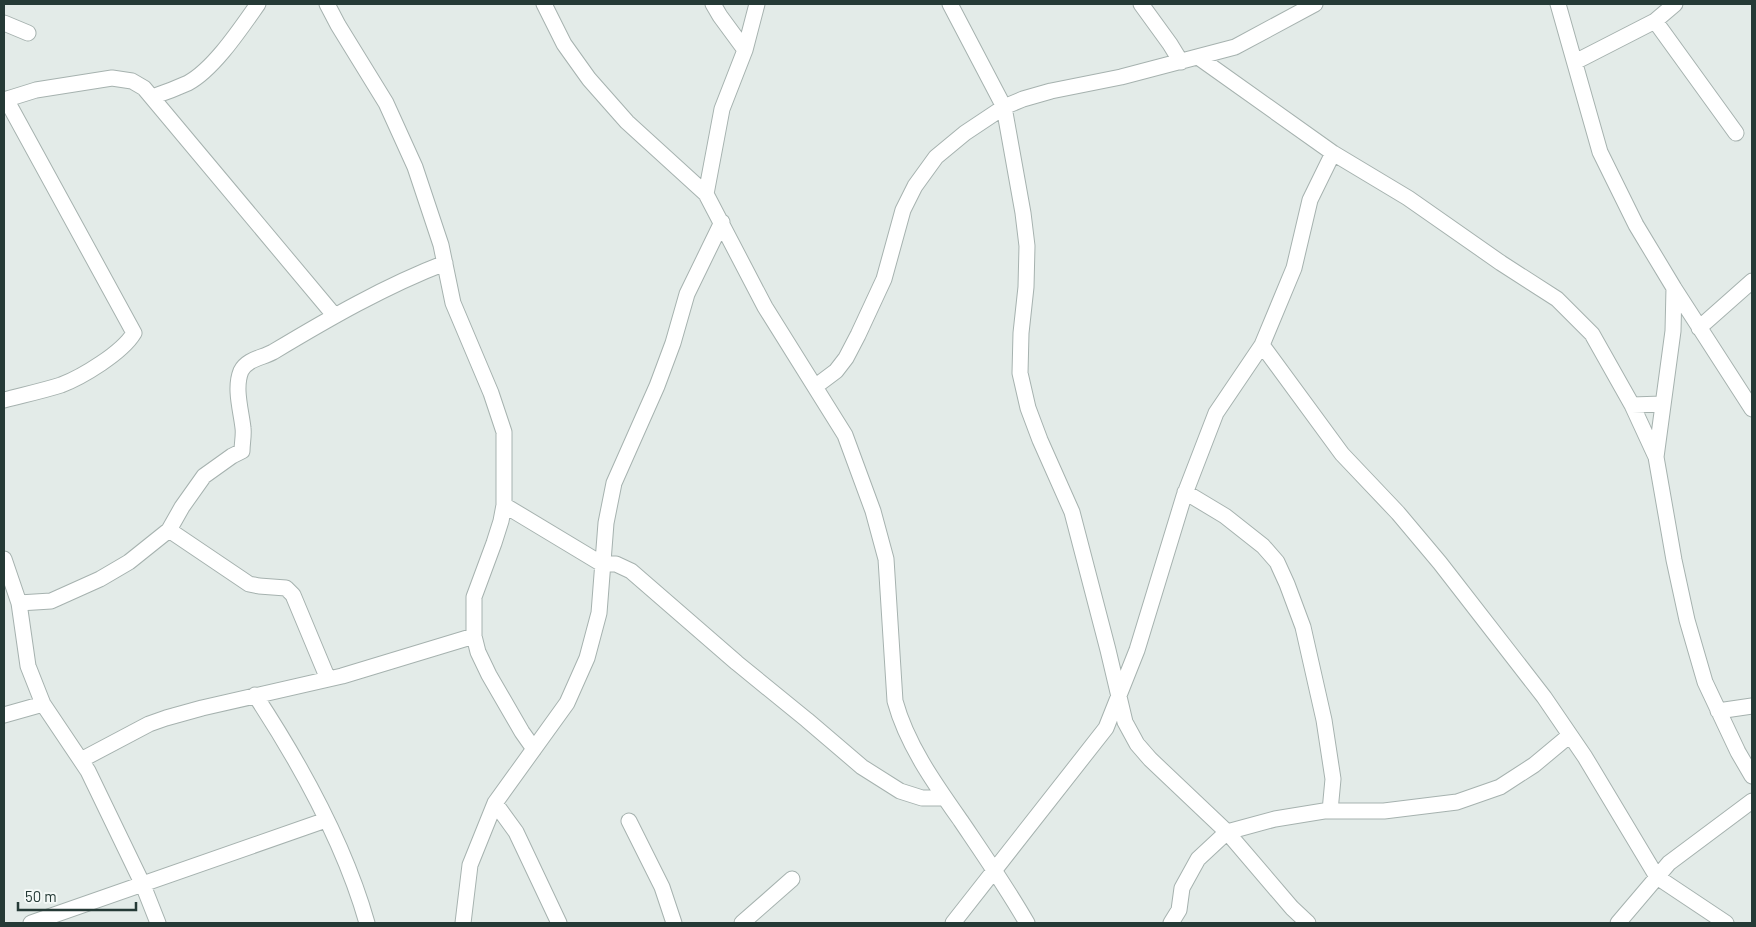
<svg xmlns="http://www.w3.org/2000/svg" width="1756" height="927" viewBox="0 0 1756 927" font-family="Barlow,sans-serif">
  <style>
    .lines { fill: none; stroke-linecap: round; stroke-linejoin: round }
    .minor-casing { stroke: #a6b2af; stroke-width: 17 }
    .minor { stroke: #fff; stroke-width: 15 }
  </style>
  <rect width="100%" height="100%" fill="#e3ebe8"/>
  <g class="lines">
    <defs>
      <path id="minor" d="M327,4L338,25L386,103L415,167L441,245L453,303L491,393L504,432V505L501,521L494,543L474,597V636L478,652L489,675L522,732L534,749
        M544,4L564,44L589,79L627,122L706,194L765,307L845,435L873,511L886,559L895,701C907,745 935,784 961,821C984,855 1007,888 1027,923
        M713,4L720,16L745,50
        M950,4L1004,107L1023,213L1027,246L1026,287L1021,333L1020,373L1028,408L1040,440L1072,512L1108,650L1125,722L1137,744L1150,759L1227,832L1292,908L1308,923
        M1141,4L1170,44L1181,62
        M1558,4L1600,152L1636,225L1674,288L1752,409
        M1655,21L1736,133
        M4,23L28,33
        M1198,57L1333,153L1408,198L1501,263L1557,299L1592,334L1632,405L1656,457L1674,560L1687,620L1705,682L1738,752L1752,776
        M1575,62L1655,21L1675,4
        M152,97C164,93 177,88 188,83C214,69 241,28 258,4
        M4,100L36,90L112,78L132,81L144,88L334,315
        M706,194L722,109L745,50L757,4
        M1699,328L1752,281
        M1262,345L1342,454L1398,513L1440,563L1544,697L1585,757L1657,877L1726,923
        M816,386L836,371L846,358L858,335L884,279L903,210L915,186L936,157L965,133L1004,107L1023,99L1051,91L1121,77L1235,47L1315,4
        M4,400C23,395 42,391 61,385C82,377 122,353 134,333L6,99
        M1632,405L1662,404
        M1656,457L1673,331L1674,288
        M1185,492L1225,516L1263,546L1277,562L1287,584L1303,627L1324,720L1333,779L1330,811
        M504,505L602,564H616L631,571L737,663L807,720L862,767L900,791L922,798H945
        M169,530L249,584L259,586L286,588L293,595L328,679
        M4,559L19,603L28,666L43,704L88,771L143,885L158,923
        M19,603L51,601L100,579L129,562L169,530L182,507L204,476L232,456L242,451C242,443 244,435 243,428C241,410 234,388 241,371C247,359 262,358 273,352C328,319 385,286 445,263
        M255,695C301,765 344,842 367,923
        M1718,711L1752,706
        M4,715L43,704
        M81,760L149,724L166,718L202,708L342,676L474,636
        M495,803L516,832L559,923
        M629,821L662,887L674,923
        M31,923L326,820
        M463,923L470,865L495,803L567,703L587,658L599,613L606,523L614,483L657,386L673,343L687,294L722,222
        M742,923L792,879
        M953,923L1106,728L1137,650L1184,496L1216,413L1262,345L1294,268L1310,200L1333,153
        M1171,923L1179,910L1182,888L1198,859L1227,832L1275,819L1324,811H1384L1457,802L1500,787L1534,765L1570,735
        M1618,923L1669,863L1752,801"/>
    </defs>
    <use href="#minor" class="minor-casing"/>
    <use href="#minor" class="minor"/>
  </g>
  <rect width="1756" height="927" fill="none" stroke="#253a36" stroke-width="10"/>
  <path d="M18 902v8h118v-8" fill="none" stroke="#253a36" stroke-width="2.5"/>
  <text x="25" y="902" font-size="15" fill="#253a36" stroke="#f3f8f6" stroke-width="4" paint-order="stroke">50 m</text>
</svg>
